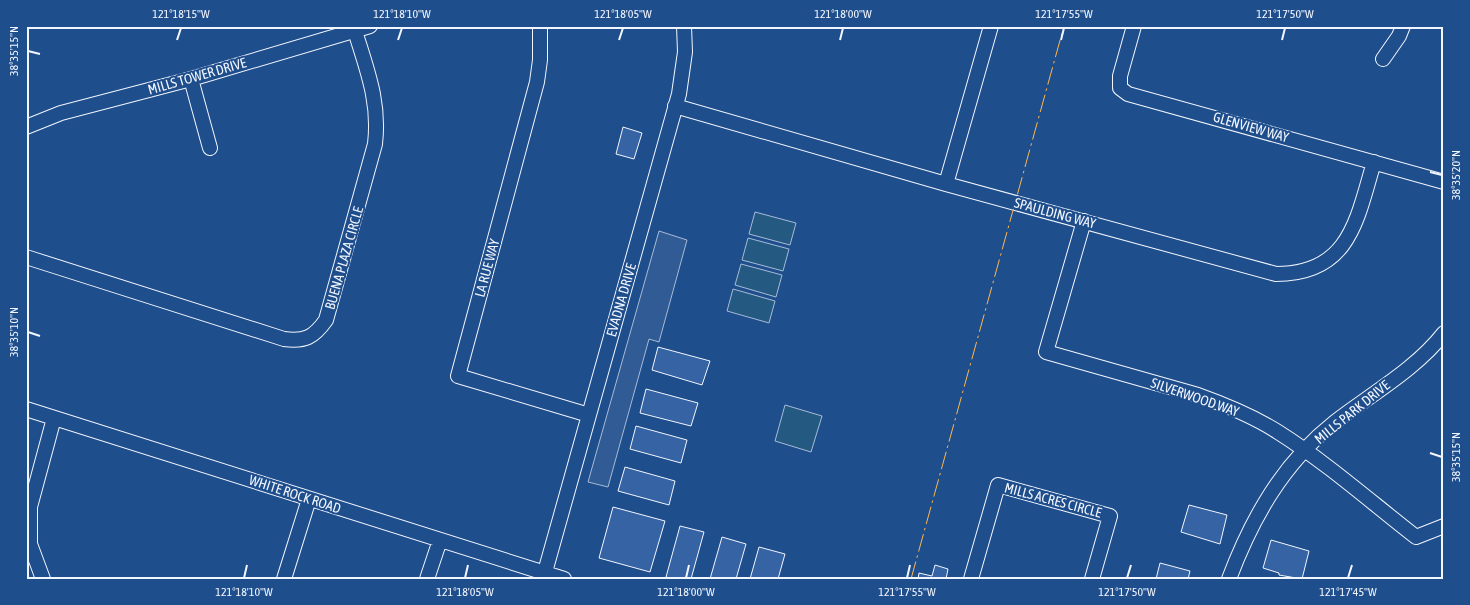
<svg xmlns="http://www.w3.org/2000/svg" width="1470" height="605" viewBox="0 0 1470 605" font-family="'Asap Condensed',sans-serif">
  <style>
    .green { fill: #245a82; stroke: #a8bbd7 }
    .parking { fill: #305b95; stroke: #a8bbd7 }
    .building { fill: #3563a3; stroke: #f2f6ff }
    .lines { fill: none; stroke-linecap: round; stroke-linejoin: round }
    .minor-casing { stroke: #f2f6ff; stroke-width: 16 }
    .minor { stroke: #1f4e8c; stroke-width: 14 }
    .power { stroke: #ffb74d; stroke-width: 1; stroke-dasharray: 18 4 2.5 4; stroke-linecap: butt }
    .ticks { fill: none; stroke: #f2f6ff; stroke-width: 2 }
    .labels { text-anchor: middle; stroke-width: 4; stroke-linejoin: round; paint-order: stroke }
    .street-label { font-size: 14px; fill: #f2f6ff; stroke: #1f4e8c }
    .neatline { fill: none; stroke: #f2f6ff; stroke-width: 2 }
    .ticks-label { font-size: 12px; text-anchor: middle; fill: #f2f6ff }
  </style>
  <rect width="100%" height="100%" fill="#1f4e8c"/>
  <path class="green" d="M755,212L796,223L790,245L749,234Z
    M748,238L789,249L783,271L742,260Z
    M741,264L782,275L776,297L735,285Z
    M733,289L775,301L769,323L727,311Z
    M785,405L822,416L811,452L775,441Z"/>
  <path class="parking" d="M659,231L687,240L659,342L649,339L608,487L588,482Z"/>
  <path class="building" d="M623,127L642,133L634,159L616,154Z
    M658,347L710,361L702,385L652,370Z
    M646,389L698,403L691,426L640,413Z
    M636,426L687,440L681,463L630,449Z
    M625,467L675,481L669,505L618,491Z
    M1189,505L1227,515L1220,544L1181,532Z
    M613,507L665,521L650,572L599,558Z
    M680,526L704,532L691,579H673L666,577Z
    M722,537L746,544L736,579H710Z
    M1271,540L1309,551L1302,579L1279,575V573L1263,568Z
    M759,547L785,554L778,579H750Z
    M1160,563L1190,571L1188,579H1156Z
    M935,565L948,569L946,579H918L919,573L932,576Z"/>
  <g class="lines">
    <defs>
      <path id="minor" d="M540,26V60L537,82L458,376L589,415
        M1134,26L1120,76V88L1128,94L1444,182
        M1383,59L1399,36L1403,26
        M191,79L210,148
        M675,106L946,184L1276,274C1350,274 1357,219 1374,162
        M26,127L61,113L191,79L370,26
        M946,184L991,26
        M1084,221L1046,352L1198,395C1226,405 1253,416 1278,432C1327,463 1371,502 1416,537L1444,526
        M26,257L284,339C305,342 314,337 326,320L375,144C380,102 367,70 355,31
        M26,409L564,579
        M545,572L679,94L685,52L684,26
        M43,579L30,544V507L54,418
        M284,579L309,499
        M427,579L440,540
        M971,579L998,485L1110,516L1092,579
        M1229,579C1252,518 1283,463 1335,422C1371,394 1415,370 1444,333"/>
    </defs>
    <use href="#minor" class="minor-casing"/>
    <use href="#minor" class="minor"/>
    <path class="power" d="M911,579L1064,26"/>
  </g>
  <path class="ticks" d="M177,40L181,28M398,40L402,28M619,40L623,28M840,40L843,28M1061,40L1064,28M1282,40L1285,28M28,51L40,54M1430,172L1442,175M28,332L40,336M1430,453L1442,457M244,578L247,565M465,578L468,565M686,578L689,565M907,578L910,565M1127,578L1131,565M1348,578L1352,565"/>
  <g class="labels">
    <g class="street-label">
      <text transform="translate(197 76) rotate(-16)" y="5">MILLS TOWER DRIVE</text>
      <text transform="translate(1251 127) rotate(16)" y="5">GLENVIEW WAY</text>
      <text transform="translate(1055 213) rotate(15)" y="5">SPAULDING WAY</text>
      <text transform="translate(344 258) rotate(-74)" y="5">BUENA PLAZA CIRCLE</text>
      <text transform="translate(487 268) rotate(-75)" y="5">LA RUE WAY</text>
      <text transform="translate(621 300) rotate(-74)" y="5">EVADNA DRIVE</text>
      <text transform="translate(1195 397) rotate(19)" y="5">SILVERWOOD WAY</text>
      <text transform="translate(1352 412) rotate(-39)" y="5">MILLS PARK DRIVE</text>
      <text transform="translate(295 494) rotate(18)" y="5">WHITE ROCK ROAD</text>
      <text transform="translate(1053 500) rotate(15)" y="5">MILLS ACRES CIRCLE</text>
    </g>
  </g>
  <rect width="1470" height="605" fill="none" stroke="#1f4e8c" stroke-width="55"/>
  <rect x="28" y="28" width="1414" height="550" class="neatline"/>
  <g class="ticks-label">
    <text x="181" y="18">121°18'15"W</text>
    <text x="402" y="18">121°18'10"W</text>
    <text x="623" y="18">121°18'05"W</text>
    <text x="843" y="18">121°18'00"W</text>
    <text x="1064" y="18">121°17'55"W</text>
    <text x="1285" y="18">121°17'50"W</text>
    <text transform="translate(14 51) rotate(-90)" y="4">38°35'15"N</text>
    <text transform="translate(1456 175) rotate(-90)" y="4">38°35'20"N</text>
    <text transform="translate(14 332) rotate(-90)" y="4">38°35'10"N</text>
    <text transform="translate(1456 457) rotate(-90)" y="4">38°35'15"N</text>
    <text x="244" y="596">121°18'10"W</text>
    <text x="465" y="596">121°18'05"W</text>
    <text x="686" y="596">121°18'00"W</text>
    <text x="907" y="596">121°17'55"W</text>
    <text x="1127" y="596">121°17'50"W</text>
    <text x="1348" y="596">121°17'45"W</text>
  </g>
</svg>
